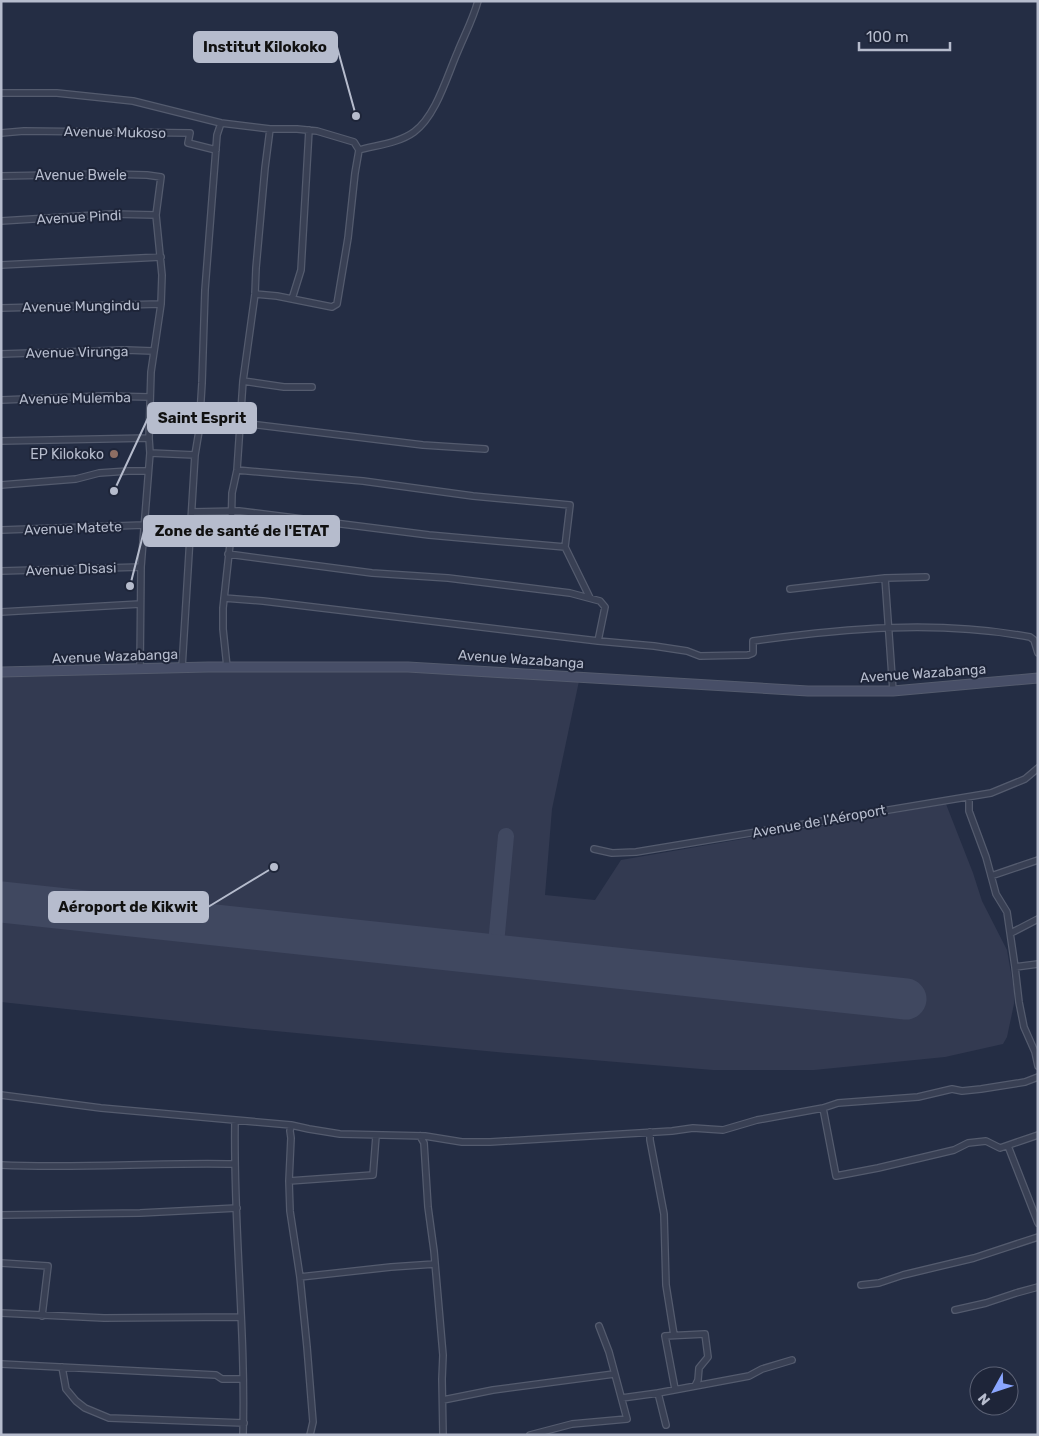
<svg xmlns="http://www.w3.org/2000/svg" width="1039" height="1436" viewBox="0 0 1039 1436" font-family="Rubik,sans-serif">
  <style>
    .airport { fill: #333a51 }
    .lines { fill: none; stroke-linecap: round; stroke-linejoin: round }
    .taxiway { stroke: #404860; stroke-width: 16 }
    .runway { stroke: #404860; stroke-width: 41 }
    .street-casing { stroke: #545b6e; stroke-width: 8 }
    .secondary-casing { stroke: #545b6e; stroke-width: 11 }
    .street { stroke: #394054; stroke-width: 5.5 }
    .secondary { stroke: #474e67; stroke-width: 9 }
    .education-dot { fill: #8d6e63; stroke: #1e2539; stroke-width: 2 }
    .labels { text-anchor: middle; stroke-width: 4; stroke-linejoin: round; paint-order: stroke }
    .street-label { font-size: 14px; fill: #b6bccd; stroke: #1e2539 }
    .poi-label { font-size: 14px; fill: #b6bccd; stroke: #1e2539; text-anchor: end }
    .leader { fill: none; stroke: #b6bccd; stroke-width: 2 }
    .callout-dot { fill: #b6bccd; stroke: #1e2539; stroke-width: 2 }
    .callout { fill: #b6bccd; stroke: #b6bccd; stroke-width: 2 }
    .callout-label { font-size: 15px; text-anchor: middle; font-weight: bold; fill: #111 }
  </style>
  <rect width="100%" height="100%" fill="#242d44"/>
  <path class="airport" d="M418,668L579,681L552,809L545,895L595,900L621,860L946,804L973,873L982,901L1007,950L1014,990V1004L1007,1037L1003,1044L945,1057L814,1070H713L507,1053L253,1029L1,1002V676Z"/>
  <g class="lines">
    <path class="taxiway" d="M495,955L506,836"/>
    <path class="runway" d="M1,902L906,999"/>
    <defs>
      <path id="street" d="M1,93H57L133,101L221,123L270,129H297L317,131L354,142L359,150L355,173L348,238L337,304L332,307L277,296L255,294
        M1,133L24,131L190,133L188,143L216,150
        M359,150C377,145 399,143 414,132C436,116 447,76 458,51C465,34 473,19 478,1
        M1,176L109,174L147,175L161,177L156,215L162,275L161,304L151,372L149,438L150,453L141,567L140,670
        M1,221L112,214L156,215
        M1,265L161,257
        M292,299L301,270L309,130
        M1,308L161,304
        M1,354L126,350L153,351
        M243,381L284,387H312
        M1,400L103,396L150,397
        M241,423L423,445L485,449
        M1,441L149,438
        M150,453L195,455
        M237,470L363,481L473,496L570,505L565,547L590,598
        M1,485L76,479L99,473L128,471H148
        M192,512L239,511L429,535L565,547
        M1,530L144,525
        M228,554L372,573L448,578L570,593L600,601L605,607L598,641
        M1,571L141,567
        M885,578L893,691
        M790,589L885,578L926,577
        M224,598L263,601L598,641L654,646L687,651L700,656L748,655L753,653V641C845,628 938,620 1030,637L1034,640L1038,653
        M1,612L140,604
        M227,667L223,629V608L231,535L232,493L237,470L243,381L255,294L256,268L265,168L270,129
        M182,668L195,455L199,431L202,383L205,290L217,135L221,123
        M969,797V811L986,857L996,894L1007,912L1015,967L1019,1002L1024,1027L1035,1052L1038,1066
        M594,849L612,853L636,852L991,793L1025,779L1038,768
        M991,876L1038,860
        M1011,933L1038,919
        M1015,967L1038,964
        M1,1095L101,1108L291,1125L309,1129L340,1134L425,1136L462,1142H490L672,1131L693,1128L723,1130L757,1120L823,1108L838,1103L918,1097L952,1089L962,1091L981,1089L1025,1082L1038,1077
        M823,1108L836,1176L878,1168L954,1150L968,1143L986,1141L1000,1148L1038,1135
        M235,1121C233,1226 246,1330 243,1435
        M291,1125L290,1131L291,1138L289,1181L290,1211L300,1277L307,1347L313,1422L310,1435
        M650,1132V1140L664,1214L666,1285L674,1335
        M420,1136L424,1143L428,1207L434,1251L443,1355L442,1379L443,1435
        M1008,1146L1038,1223
        M1,1165C79,1169 156,1162 234,1164
        M289,1181L373,1175L376,1136
        M1,1215L140,1213L237,1208
        M1,1263L48,1266L42,1316
        M300,1277L391,1267L435,1264
        M861,1285L879,1283L903,1275L974,1258L1038,1237
        M955,1310L986,1303L1016,1293L1038,1287
        M1,1313L104,1318L240,1317
        M1,1364L216,1375L222,1379H243
        M62,1367L66,1389L76,1401L85,1408L109,1418L244,1423
        M675,1389L665,1336L705,1334L708,1357L699,1368L698,1380L695,1386
        M658,1393L666,1425
        M622,1398L658,1393L749,1376L762,1369L792,1360
        M443,1400L493,1390L614,1374
        M530,1435L572,1424L627,1419L609,1352L599,1326"/>
      <path id="secondary" d="M1,672L208,667H408L808,691H893L1038,678"/>
    </defs>
    <use href="#street" class="street-casing"/>
    <use href="#secondary" class="secondary-casing"/>
    <use href="#street" class="street"/>
    <use href="#secondary" class="secondary"/>
  </g>
  <circle class="education-dot" cx="114" cy="454" r="5"/>
  <g class="labels">
    <g class="street-label">
      <text transform="translate(115 132) rotate(1)" y="5">Avenue Mukoso</text>
      <text x="81" y="180">Avenue Bwele</text>
      <text transform="translate(79 217) rotate(-3)" y="5">Avenue Pindi</text>
      <text transform="translate(81 306) rotate(-1)" y="5">Avenue Mungindu</text>
      <text transform="translate(77 352) rotate(-1)" y="5">Avenue Virunga</text>
      <text transform="translate(75 398) rotate(-1)" y="5">Avenue Mulemba</text>
      <text transform="translate(73 528) rotate(-2)" y="5">Avenue Matete</text>
      <text transform="translate(71 569) rotate(-2)" y="5">Avenue Disasi</text>
      <text transform="translate(115 656) rotate(-2)" y="5">Avenue Wazabanga</text>
      <text transform="translate(521 659) rotate(4)" y="5">Avenue Wazabanga</text>
      <text transform="translate(923 673) rotate(-4)" y="5">Avenue Wazabanga</text>
      <text transform="translate(819 821) rotate(-10)" y="5">Avenue de l'Aéroport</text>
    </g>
    <g class="poi-label">
      <text x="104" y="459">EP Kilokoko</text>
    </g>
  </g>
  <path class="leader" d="M356 116L337 47M114 491L148 418M130 586L144 531M274 867L208 907"/>
  <g class="callout-dot">
    <circle cx="356" cy="116" r="5"/>
    <circle cx="114" cy="491" r="5"/>
    <circle cx="130" cy="586" r="5"/>
    <circle cx="274" cy="867" r="5"/>
  </g>
  <g class="callout">
    <rect x="194" y="32" width="143" height="30" rx="5"/>
    <rect x="148" y="403" width="108" height="30" rx="5"/>
    <rect x="144" y="516" width="195" height="30" rx="5"/>
    <rect x="49" y="892" width="159" height="30" rx="5"/>
  </g>
  <g class="callout-label">
    <text x="265" y="52">Institut Kilokoko</text>
    <text x="202" y="423">Saint Esprit</text>
    <text x="242" y="536">Zone de santé de l'ETAT</text>
    <text x="128" y="912">Aéroport de Kikwit</text>
  </g>
  <rect width="1039" height="1436" fill="none" stroke="#b6bccd" stroke-width="5"/>
  <g transform="translate(994 1391) rotate(230)"><circle r="24" fill="#1e2539" stroke="#5b6174"/>
  <path d="M0-4L9 19L0 12L-9 19Z" fill="#8aa6ff"/>
  <text y="-8" font-size="14" font-weight="bold" text-anchor="middle" fill="#b6bccd">N</text>
  </g>
  <path d="M859 42v8h91v-8" fill="none" stroke="#b6bccd" stroke-width="2.5"/>
  <text x="866" y="42" font-size="15" fill="#b6bccd" stroke="#1e2539" stroke-width="4" paint-order="stroke">100 m</text>
</svg>
